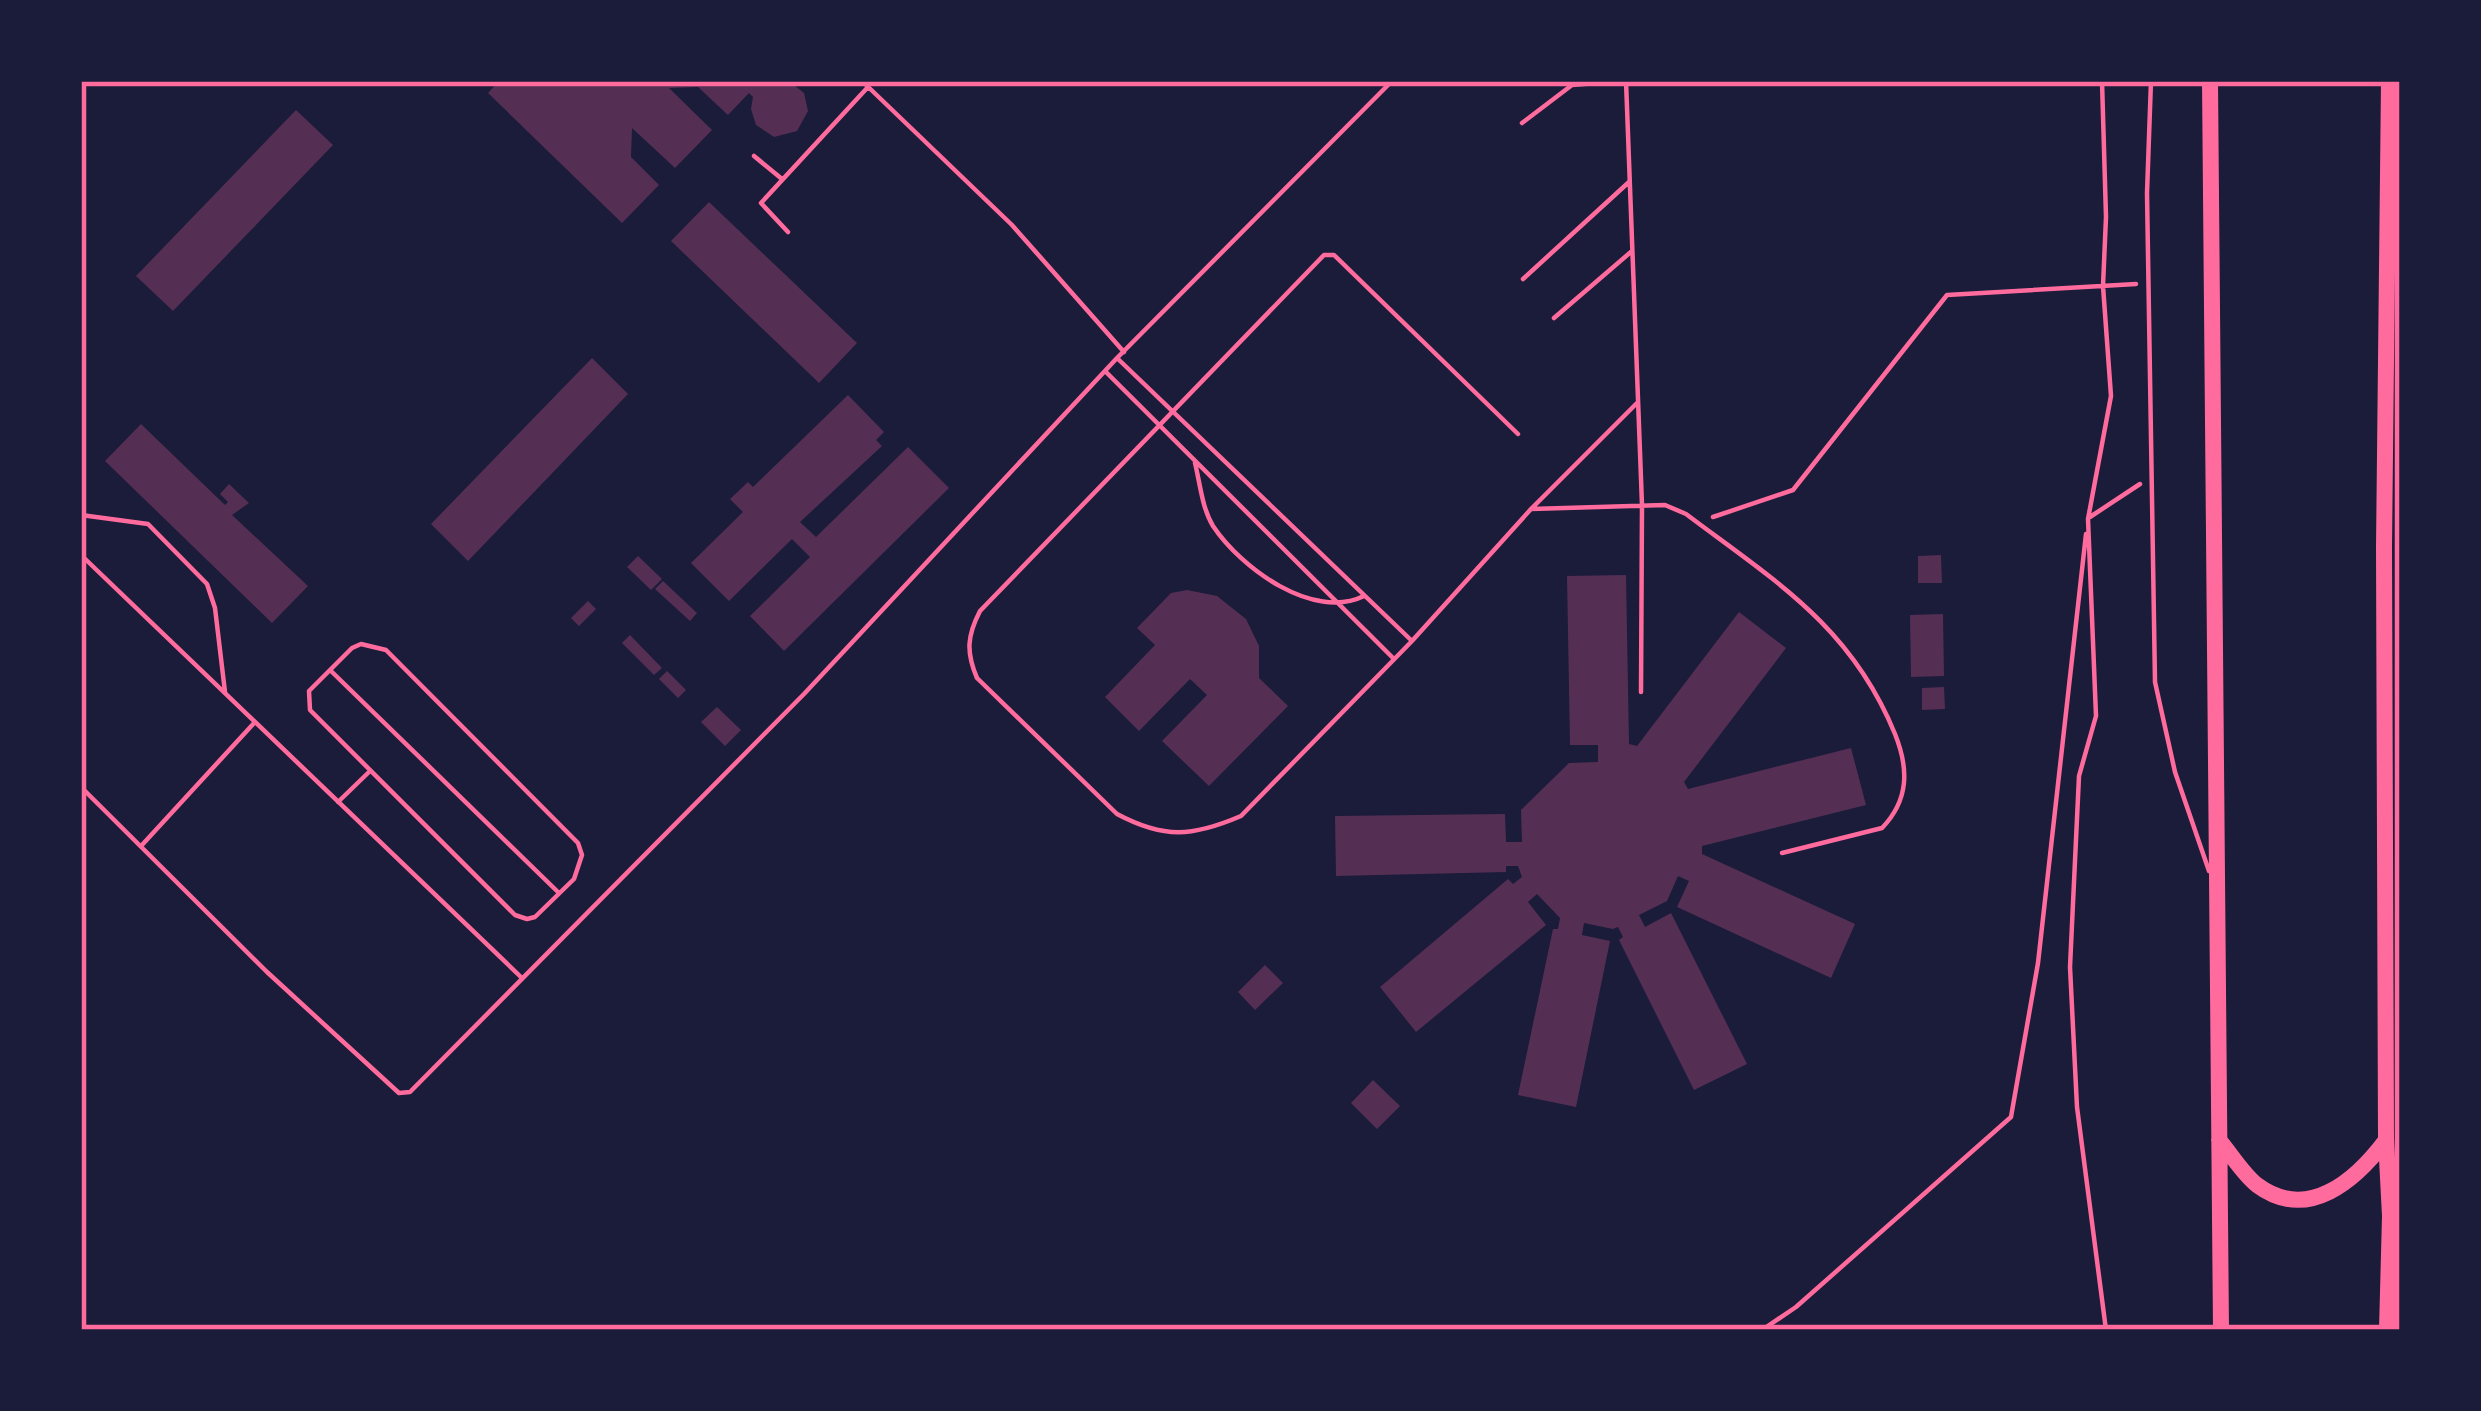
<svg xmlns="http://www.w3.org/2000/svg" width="2481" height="1411" viewBox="0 0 2481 1411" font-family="'DejaVu Sans',sans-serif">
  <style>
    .building { fill: #542f53 }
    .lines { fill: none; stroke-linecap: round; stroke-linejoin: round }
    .path { stroke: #ff6b9d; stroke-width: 4.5 }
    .service { stroke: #ff6b9d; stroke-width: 4.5 }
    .trunk { stroke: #ff6b9d; stroke-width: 16 }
    .neatline { fill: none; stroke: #ff6b9d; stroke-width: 4.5 }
  </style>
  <rect width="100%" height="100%" fill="#1b1b3a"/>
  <path class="building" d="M499,81H789L804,93L808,111L797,131L774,137L756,125L751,109L753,97L749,93L728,115L698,87L669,88L712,130L675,168L632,128L631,157L659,185L622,223L488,93Z
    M296,110L333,145L173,311L136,276Z
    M709,202L857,343L819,383L671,241Z
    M592,358L628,394L468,561L431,524Z
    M848,395L884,432L876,440L882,446L800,522L816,537L908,447L949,488L784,651L750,616L810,557L792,539L729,601L691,563L743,512L730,499L748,482L753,487Z
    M141,424L225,505L228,502L220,494L229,484L249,503L232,515L308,586L272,623L105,461Z
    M1941,555L1942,583H1918V556Z
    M638,556L662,579L651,590L627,567Z
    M1626,575L1629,744L1637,746L1739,612L1786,648L1684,782L1688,789L1851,748L1866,805L1702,846V854L1855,924L1831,978L1677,907L1689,881L1678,876L1667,901L1639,915L1645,927L1671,913L1747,1064L1694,1090L1619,940L1623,937L1618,927L1613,929L1584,923L1582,935L1610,941L1576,1107L1518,1095L1553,929H1558L1560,918L1537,894L1528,902L1546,925L1416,1032L1380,987L1508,879L1513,884L1522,877L1518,866H1506V872L1336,876L1335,816L1505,814L1506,842H1522L1521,810L1569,763L1598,762V745H1570L1567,576Z
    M663,581L697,613L690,621L655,589Z
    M1187,590L1217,596L1246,619L1259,646V678L1288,706L1209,786L1162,741L1207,695L1190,679L1139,731L1105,697L1155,645L1137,628L1171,593Z
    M588,601L596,609L579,626L571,618Z
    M1943,614L1944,676L1911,677L1910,615Z
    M630,635L662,668L654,675L622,643Z
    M667,671L686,690L678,698L659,679Z
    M1944,687L1945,709L1922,710V688Z
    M717,707L741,730L725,746L701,722Z
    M1265,965L1283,983L1255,1010L1238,992Z
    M1373,1080L1400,1106L1377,1129L1351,1103Z"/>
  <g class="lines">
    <path class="path" d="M2102,81L2106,217L2103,286L2111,396L2088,519L2096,716L2079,776L2070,967L2077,1107L2106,1330
      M1713,517L1793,490L1947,295L2136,284
      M2090,517L2140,484
      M1762,1330L1796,1307L2011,1117L2038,963L2086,534"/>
    <path class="service" d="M862,81L1012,225L1124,352
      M1626,81L1642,505L1641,692
      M2151,81L2147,193L2155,682L2175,772L2209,871
      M1522,123L1572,85L1621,81
      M754,156L782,179
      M788,232L761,203L868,87
      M1523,279L1629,182
      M1554,318L1632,251
      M1117,358L1412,641
      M1105,371L1394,659
      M1638,402L1531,509L1665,505L1686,514C1775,581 1851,626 1895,734C1909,769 1909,800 1882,828L1782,853
      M1518,434L1334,255H1324L980,611C967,636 966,652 977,678L1117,814C1164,839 1192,837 1241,816L1412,641L1531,509
      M1195,463C1200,483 1202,508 1213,526C1241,568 1313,621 1364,596
      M81,515L148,524L207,584L215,608L225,692
      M81,555L522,978
      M361,644L386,650L578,843L582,855L574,879L535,917L527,919L515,915L310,710L309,691L352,648Z
      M331,671L559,893
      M81,787L267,972L399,1093L410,1092L804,694L1117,358L1392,81
      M338,802L369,772
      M142,845L255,722"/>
    <path class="trunk" d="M2210,81L2221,1330
      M2219,1140C2231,1154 2243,1174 2257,1185C2308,1223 2356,1180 2386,1140
      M2387,1330L2390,1216L2386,1139L2384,548L2389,81"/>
  </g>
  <rect width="2481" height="1411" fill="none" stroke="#1b1b3a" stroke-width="168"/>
  <rect x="84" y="84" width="2313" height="1243" class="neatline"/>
</svg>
